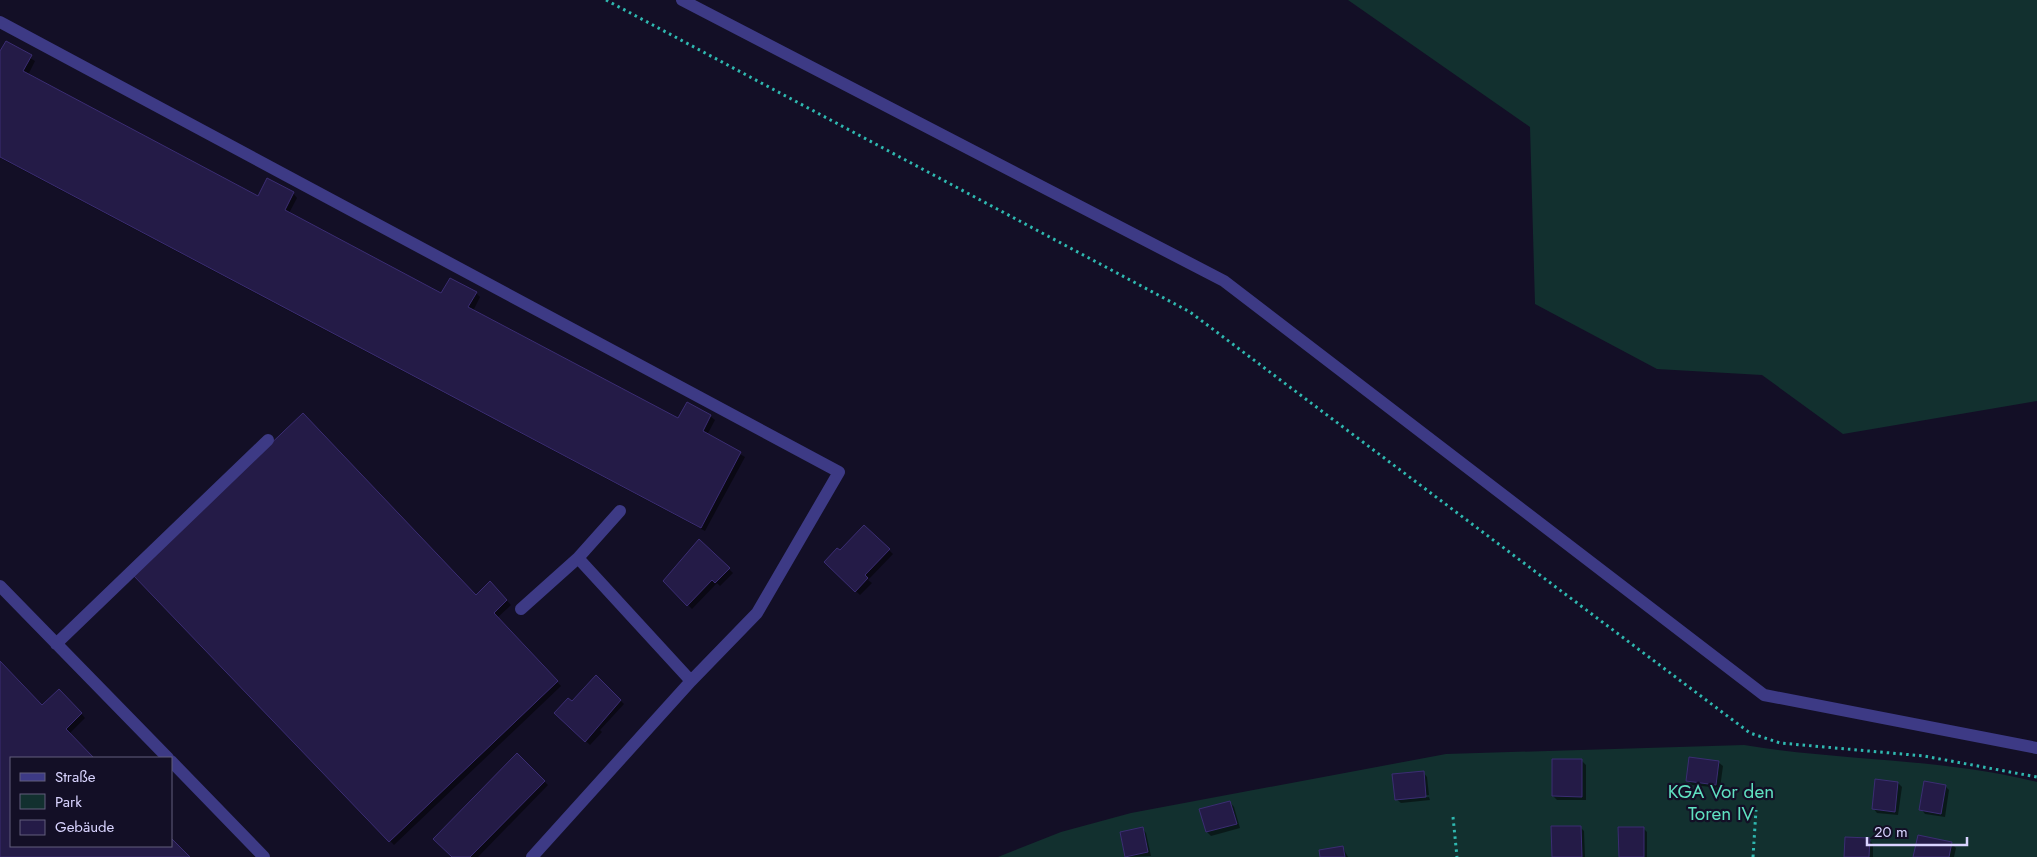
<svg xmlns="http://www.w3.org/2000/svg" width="2037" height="857" viewBox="0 0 2037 857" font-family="Jost,sans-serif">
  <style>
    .green { fill: #12302f }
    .shadow { fill: #0007 }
    .building { fill: #241b47; stroke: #3b2d73 }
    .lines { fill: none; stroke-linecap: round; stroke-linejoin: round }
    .path { stroke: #2fb8b0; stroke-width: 3; stroke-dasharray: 2.5 4; stroke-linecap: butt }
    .minor { stroke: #3d3a85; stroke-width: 12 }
    .labels { text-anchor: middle; stroke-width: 4.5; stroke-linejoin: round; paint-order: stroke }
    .park-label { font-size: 19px; fill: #5fe0c0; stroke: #130f26 }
  </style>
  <rect width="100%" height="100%" fill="#130f26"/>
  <path class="green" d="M1348,0H2037V401L1843,434L1762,375L1657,369L1535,304L1530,127Z
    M1744,745C1841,761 1942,758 2037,782V857H998L1061,832L1131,813L1446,754Z"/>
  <path class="shadow" d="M6,43L35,61L28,75L258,198L293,193L297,198L289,213L442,295L476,293L480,297L473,311L679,420L687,404L710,416L715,420L707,435L745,457L705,531L0,158V54Z
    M864,526L893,554L868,580L872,583L860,595L825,562L840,552Z
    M699,541L733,573L720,586L717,583L692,609L664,581Z
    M135,575L476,597L494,587L511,605L497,618L561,686L394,845Z
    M0,663L42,706L63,694L85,718L69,734L92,758H11V846H171L188,857H0Z
    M596,677L624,704L600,730L602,732L590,745L556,713L572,703Z
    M517,755L548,785L478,857H453Z
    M1582,761L1586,765V800H1557L1553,796Z
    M1718,762L1723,766L1720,788L1692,785L1688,781Z
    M1423,772L1427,777L1429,795L1398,798V800L1429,797L1430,800L1401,803L1396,799Z
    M1898,783L1902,787L1898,815L1877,813L1873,808Z
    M1945,786L1949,790L1945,817L1925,814L1921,809Z
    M1230,802L1234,807L1240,828L1211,836L1207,832Z
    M1580,827L1584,831L1585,857H1554Z
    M1142,828L1146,833L1151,856L1127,857Z
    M1643,828L1647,832V857H1620Z
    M1869,840L1873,844V857H1846Z
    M1951,843L1956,848L1954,857H1914Z
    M1343,848L1348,857H1322Z"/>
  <path class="building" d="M6,41L32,55L23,71L258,196L267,178L294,192L285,210L441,293L450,278L477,292L468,307L678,418L687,402L711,415L703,431L741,452L701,528L0,157V51Z
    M303,413L476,595L490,581L507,600L494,613L558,681L389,842L133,575Z
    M864,525L890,549L865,575L868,578L855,592L824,562L837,548L840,550Z
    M699,539L730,568L715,583L712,580L687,606L663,581Z
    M0,661L42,705L59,689L82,713L66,729L94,758H11V846H171V838L190,857H0Z
    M596,675L621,700L585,742L554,713L568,698L572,701Z
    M517,753L545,781L470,857H452L433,839Z
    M1689,757L1719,761L1716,785L1686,781Z
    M1552,759H1582V797L1552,796Z
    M1424,771L1426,797L1395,800L1392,774Z
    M1875,779L1898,782L1895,812L1872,809Z
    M1924,781L1946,785L1941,814L1919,810Z
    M1230,801L1237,824L1206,832L1199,809Z
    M1551,826H1581L1582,857H1552Z
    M1143,827L1148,852L1125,857L1120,832Z
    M1618,827H1644V857H1619Z
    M1918,835L1952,842L1949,857H1913Z
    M1845,837L1870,838L1869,857H1844Z
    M1343,846L1345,857H1320L1319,850Z"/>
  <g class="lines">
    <path class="path" d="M606,0L1190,312L1750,733L1780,743L1924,756L2037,777
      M1453,817L1457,857
      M1753,857L1756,810"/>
    <path class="minor" d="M682,0L1224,281L1764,695L2037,748
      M0,22L839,472L757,613L691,681L532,857
      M578,558L691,681
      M0,586L168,758
      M521,609L578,558L620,511
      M56,644L268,440
      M171,761L264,857"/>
  </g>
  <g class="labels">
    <g class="park-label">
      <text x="1721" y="798">KGA Vor den<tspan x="1721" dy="22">Toren IV</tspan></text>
    </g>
  </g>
  <rect x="10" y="757" width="162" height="90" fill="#130f26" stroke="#625e7d"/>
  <rect x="20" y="773" width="25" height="8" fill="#3d3a85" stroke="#625e7d"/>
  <text x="55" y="782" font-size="15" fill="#d9d4ff">Straße</text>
  <rect x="20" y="794" width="25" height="15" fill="#12302f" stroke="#625e7d"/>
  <text x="55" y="807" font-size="15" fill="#d9d4ff">Park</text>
  <rect x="20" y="820" width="25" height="15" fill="#241b47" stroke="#625e7d"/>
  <text x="55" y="832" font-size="15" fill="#d9d4ff">Gebäude</text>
  <path d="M1867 837v8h100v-8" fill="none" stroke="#d9d4ff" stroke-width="2.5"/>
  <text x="1874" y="837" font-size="15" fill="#d9d4ff" stroke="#130f26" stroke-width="4" paint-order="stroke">20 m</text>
</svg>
